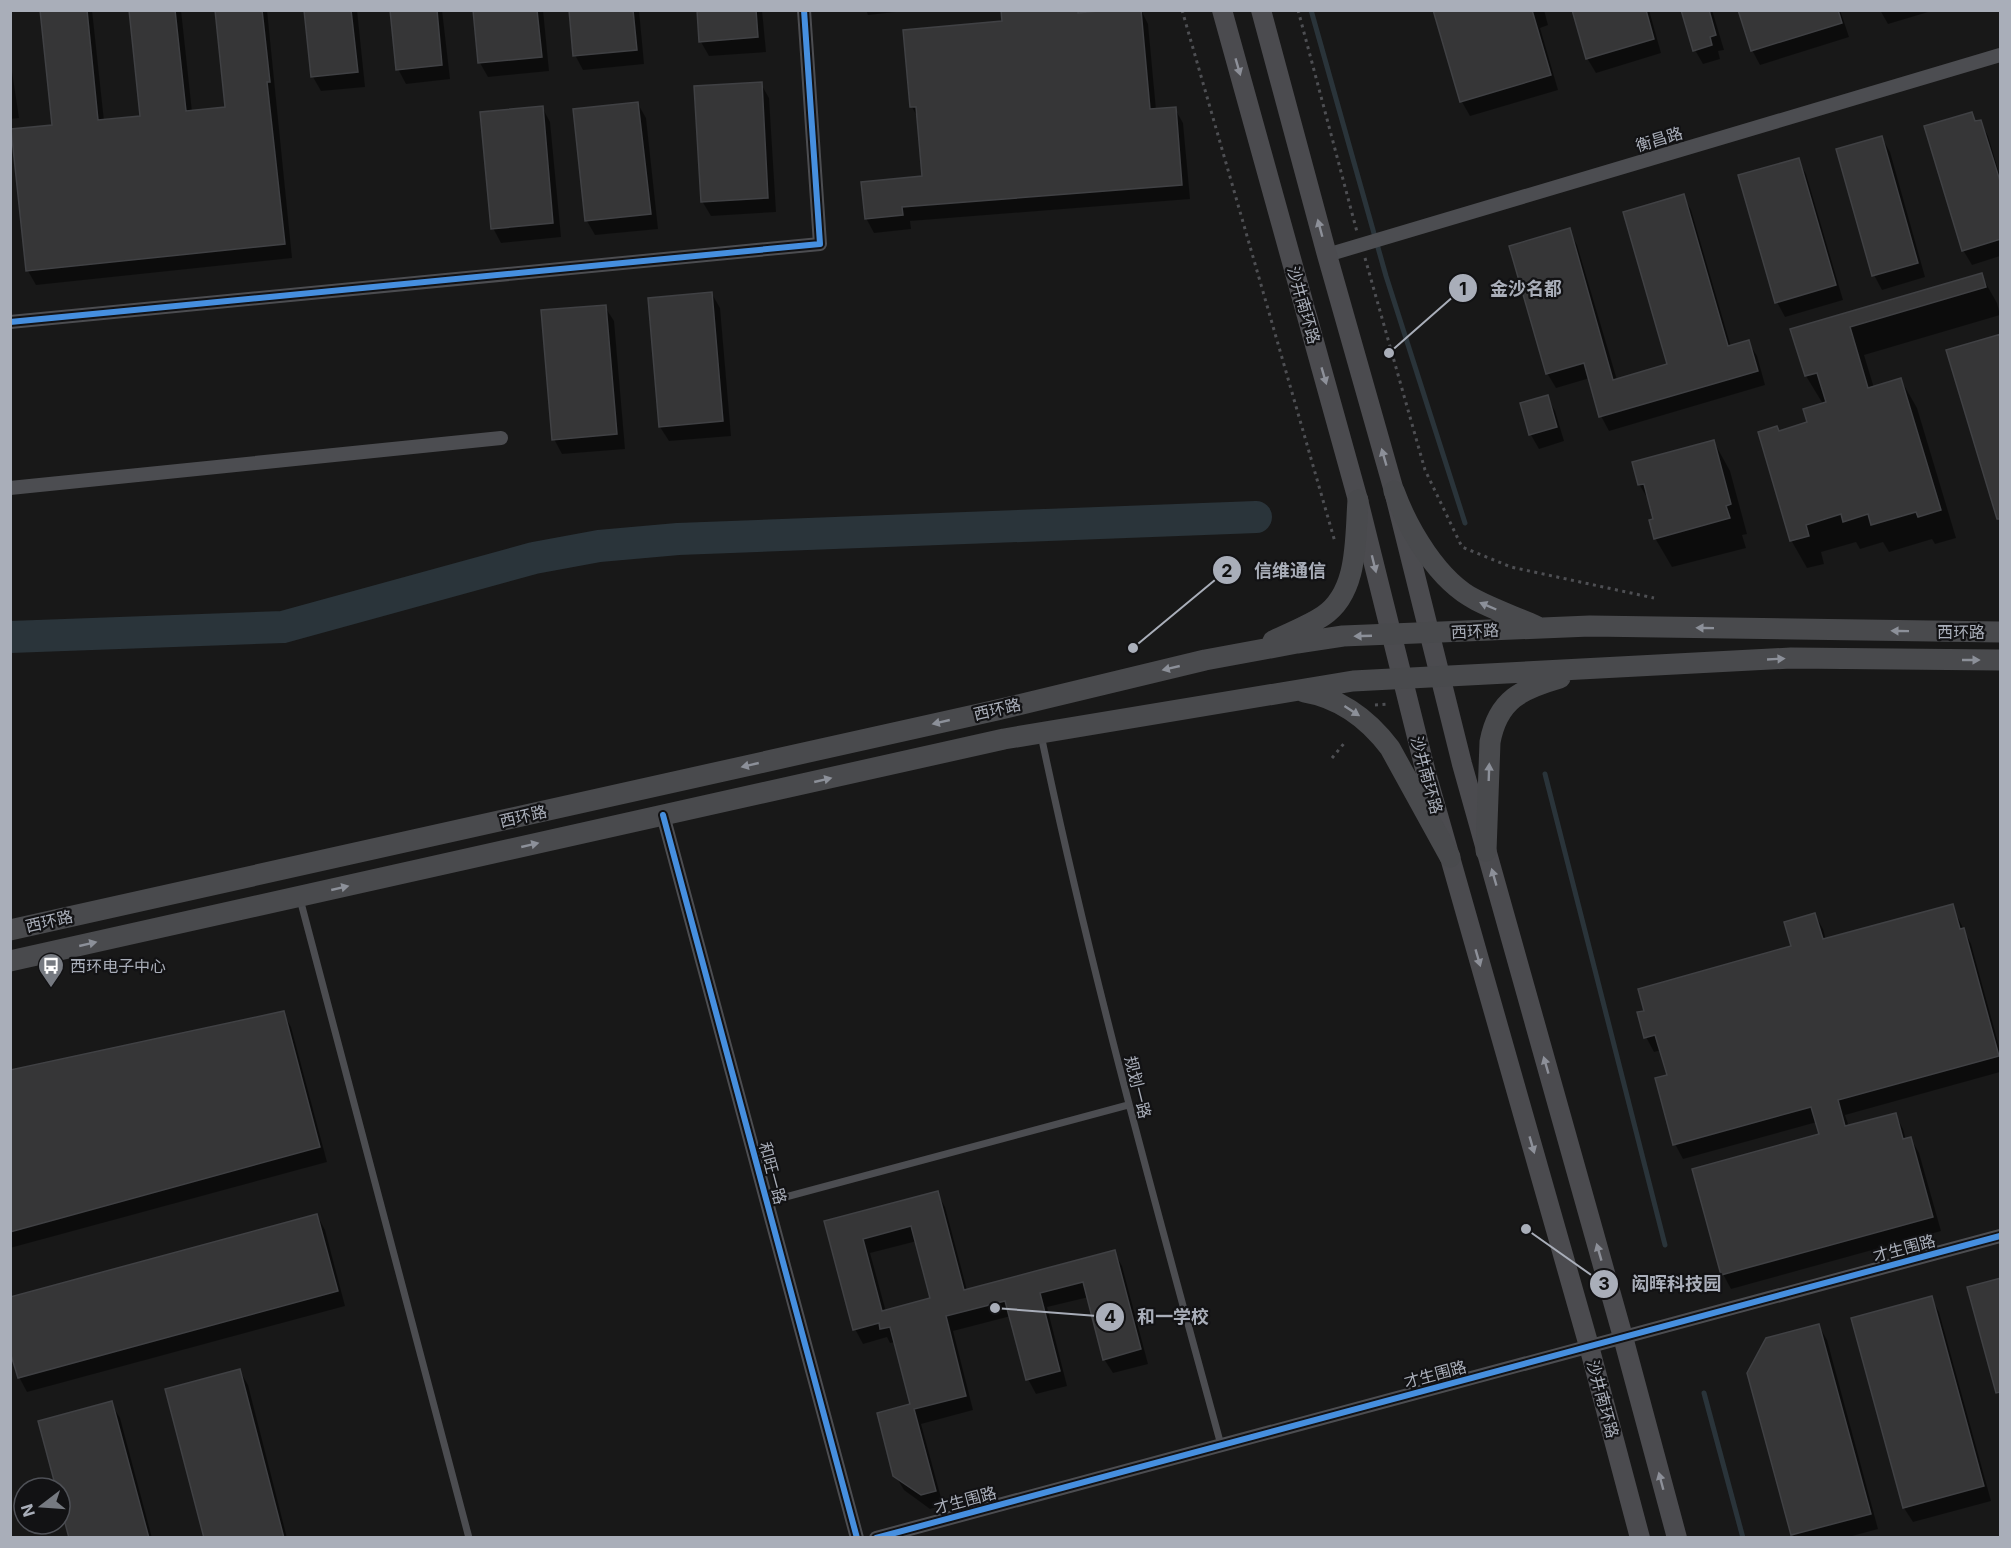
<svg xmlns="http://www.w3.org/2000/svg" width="2011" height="1548" viewBox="0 0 2011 1548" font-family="Inter,'Noto Sans SC',sans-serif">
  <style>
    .shadow { fill: #0007; fill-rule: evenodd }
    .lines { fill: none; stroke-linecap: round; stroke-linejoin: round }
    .stream { stroke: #2a343a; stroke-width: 5 }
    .river { stroke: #2a343a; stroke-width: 32 }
    .building { fill: #363637; stroke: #404144; stroke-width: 1.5; fill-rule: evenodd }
    .path { stroke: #4e4f53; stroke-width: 3; stroke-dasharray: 3 4.5; stroke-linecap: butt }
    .lane { stroke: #4c4d51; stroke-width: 7 }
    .street { stroke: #4c4d51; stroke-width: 14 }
    .secondary { stroke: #4b4b4f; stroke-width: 20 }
    .primary { stroke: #494a4d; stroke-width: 21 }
    .cycleway-casing { stroke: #121214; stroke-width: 10 }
    .cycleway { stroke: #468fdf; stroke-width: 6 }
    .oneway { fill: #8d9099 }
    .oneway2 { fill: #8c9099 }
    .labels { text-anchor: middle; stroke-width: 4.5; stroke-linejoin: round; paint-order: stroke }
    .street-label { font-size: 16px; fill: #a9aeb9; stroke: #121214 }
    .poi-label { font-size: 16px; fill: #a9aeb9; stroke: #121214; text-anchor: start }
    .leader { fill: none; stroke: #a9aeb9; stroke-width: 2 }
    .callout-dot { fill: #a9aeb9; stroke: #121214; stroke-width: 2 }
    .mark-label { font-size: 18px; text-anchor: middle; font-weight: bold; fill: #111 }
    .callout-label { font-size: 18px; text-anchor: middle; font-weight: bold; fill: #a9aeb9; stroke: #121214; stroke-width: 4.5; stroke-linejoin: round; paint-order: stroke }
  </style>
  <rect width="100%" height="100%" fill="#181818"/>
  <path class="shadow" d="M41,10H92L104,121L142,117L130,10H181L192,112L227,108L217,10H267L292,258L36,285L28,271L54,126Z
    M306,10H357L365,87L321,91L313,77Z
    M391,10H442L450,79L406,84L398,69Z
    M475,10H543L549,71L488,77L480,63Z
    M570,10H639L644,64L583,70L575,55Z
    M698,10H762L766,52L709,56L701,42Z
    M866,10H914L868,15Z
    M1141,10L1148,24L1156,110L1175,109L1183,123L1190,199L910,221L911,229L874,233L866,218L923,177L918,118L912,107L1046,18Z
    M1434,10H1544L1548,25L1540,28L1558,90L1470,116L1462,102Z
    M1573,10H1649L1661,53L1596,73L1587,58Z
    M1683,10H1712L1724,50L1718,51L1720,59L1703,64L1695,50Z
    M1740,10H1840L1849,37L1760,65L1752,50Z
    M1880,10H1935L1888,24Z
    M10,58L19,118L10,119Z
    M761,84L769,98L776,212L711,216L702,201Z
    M638,104L646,118L658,229L595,235L587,221L575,110Z
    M542,107L550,122L561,237L501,243L493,228Z
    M1971,113L1976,123L1980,121L1988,136L2000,176V256L1972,265L1963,250Z
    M1882,138L1890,152L1925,277L1882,290L1874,275Z
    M1798,160L1806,174L1843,300L1785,317L1777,302Z
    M1683,196L1691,210L1731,347L1748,342L1757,356L1765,385L1609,431L1601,416L1590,378L1556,388L1547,373L1569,230L1577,245L1617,380L1669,365Z
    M1981,275L1997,303L2000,315L1864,355L1874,388L1901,380L1917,408L1956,538L1935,544L1932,539L1889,552L1883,542L1860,549L1856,542L1821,552L1824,564L1807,568L1791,540L1779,432L1809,423L1823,404L1806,376L1792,330Z
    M712,294L720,308L731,436L669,441L660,427Z
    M605,307L614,321L625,449L562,454L554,439Z
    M1547,397L1555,411L1564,441L1539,449L1531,435Z
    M1714,442L1730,471L1747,534L1742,535L1746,548L1672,567L1655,538V520L1651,504L1639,484Z
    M1952,906L1971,944L2000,1050V1072L1845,1115L1849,1127L1895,1114L1903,1129L1906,1140L1911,1139L1919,1153L1941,1231L1731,1289L1723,1274L1820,1135L1817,1122L1683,1159L1675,1144L1668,1076L1661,1050L1654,1052L1646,1037L1793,947L1815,915L1823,929L1826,940Z
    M283,1013L291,1027L327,1162L10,1248V1072Z
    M937,1193L945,1207L967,1290L1114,1252L1122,1266L1148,1364L1113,1373L1104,1359L1089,1297L1047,1307L1067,1386L1036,1394L1028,1379L1011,1316L953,1331L973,1410L921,1424L943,1505L930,1509L904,1490L895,1475L912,1405L895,1342L890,1343L887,1337L863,1344L855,1329L826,1222ZM917,1241L932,1299L886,1312L870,1253Z
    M317,1215L325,1230L345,1306L27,1392L19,1377Z
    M1931,1298L1939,1312L1991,1501L1913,1522L1904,1508L1852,1319Z
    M1819,1326L1827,1340L1878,1529L1845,1538H1794L1749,1373Z
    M240,1371L248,1385L287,1538H205Z
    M111,1403L120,1418L152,1538H70L60,1498V1488H57Z"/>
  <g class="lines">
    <path class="stream" d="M1311,10L1386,276L1465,523
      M1545,774L1665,1245
      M1704,1393L1743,1538"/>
    <path class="river" d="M10,637L283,627L534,558L599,546L678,539L1256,517"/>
  </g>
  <path class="building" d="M40,10H87L98,120L140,116L129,10H175L186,111L225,107L215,10H262L270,82H267L285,244L26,271L11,129L52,125Z
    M304,10H351L358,72L311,77Z
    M390,10H437L442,65L396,70Z
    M473,10H537L542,57L478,63Z
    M569,10H633L637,50L573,56Z
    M697,10H756L758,37L699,42Z
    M1001,10H1078V13L1109,10H1141L1150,109L1176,107L1182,185L902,207L903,215L865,219L861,182L922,176L916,107H910L903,30L1002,21Z
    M1433,10H1532L1551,75L1460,102Z
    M1572,10H1646L1654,39L1586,59Z
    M1681,10H1709L1716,35L1710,37L1712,45L1693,51Z
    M1738,10H1838L1842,23L1751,51Z
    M762,82L768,198L701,202L694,86Z
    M638,102L651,214L585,221L573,109Z
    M543,106L553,223L491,229L480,112Z
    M1972,112L1975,121L1981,120L2001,184V239L1962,251L1924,126Z
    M1882,136L1918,263L1872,276L1836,149Z
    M1799,158L1836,285L1775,303L1738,175Z
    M1684,194L1728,346L1749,340L1758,371L1599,417L1584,363L1546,374L1509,246L1570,228L1613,380L1667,364L1623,212Z
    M1982,273L1986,287L1850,327L1868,388L1901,378L1941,510L1918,517L1916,512L1871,525L1868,514L1843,522L1841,514L1806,525L1809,536L1790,541L1758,432L1777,426L1779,431L1807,422L1803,409L1826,402L1817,373L1805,376L1790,329Z
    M712,292L723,421L659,427L648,298Z
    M606,305L617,434L552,440L541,310Z
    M2001,334V519H1997L1946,350Z
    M1548,395L1557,427L1529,435L1520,403Z
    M1714,440L1731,504L1726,506L1730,518L1654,539L1649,520L1653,519L1644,484L1638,485L1632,462Z
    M1953,904L1960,929L1964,928L1999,1056L1838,1100L1845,1126L1896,1113L1903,1139L1911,1137L1933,1217L1721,1275L1692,1169L1819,1134L1811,1107L1673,1145L1655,1078L1667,1075L1655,1035L1644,1038L1637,1012L1644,1011L1638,989L1791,946L1784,922L1815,913L1823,939Z
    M284,1011L320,1147L10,1232V1070Z
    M938,1191L964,1290L1115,1250L1141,1349L1103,1360L1083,1282L1040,1293L1060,1371L1026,1380L1005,1301L946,1316L966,1396L914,1409L936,1491L921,1495L893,1476L877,1413L910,1404L890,1327L880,1329L879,1323L853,1330L824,1221ZM911,1226L930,1298L882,1311L863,1239Z
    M317,1214L338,1291L18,1378L10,1352V1297Z
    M2001,1278V1392L1996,1393L1967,1287Z
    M1932,1296L1984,1486L1903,1508L1851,1318Z
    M1819,1324L1871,1514L1791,1535L1747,1373L1766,1338Z
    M240,1369L284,1538H204L165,1389Z
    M112,1401L149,1538H69L60,1504V1488H56L38,1421Z"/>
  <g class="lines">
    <path class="path" d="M1182,10L1335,542
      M1298,10L1357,232
      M1365,258L1425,470L1462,547L1511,567L1654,598
      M1375,705L1390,704
      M1332,758L1346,741"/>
    <path class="lane" d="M1041,735C1091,974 1157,1210 1221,1445
      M300,899L469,1538
      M767,1202L1128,1105"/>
    <path class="street" d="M1327,255L2000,55
      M10,322L820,244L804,10
      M10,488L501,438
      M663,815L857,1538
      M876,1538L2000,1236"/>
    <path class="secondary" d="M1222,10L1358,500L1426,773L1589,1346L1640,1538
      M1261,10L1327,255L1394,491L1462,764L1623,1337L1677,1538"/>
    <path class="primary" d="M1394,491C1408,529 1438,581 1476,600C1495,610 1516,617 1536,626
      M1273,641C1289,633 1308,626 1323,616C1359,592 1355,538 1358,500
      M1304,692C1340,698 1368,719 1390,748L1450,857
      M1486,851L1490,742C1498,699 1522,689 1560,678
      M10,930L997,710L1205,660L1297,643L1343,636L1590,626L2000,632
      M10,961L1004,739L1353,681L1791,658L2000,660"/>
    <defs>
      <path id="cycleway" d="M10,322L820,244L804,10
        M663,815L857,1538
        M876,1538L2000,1236"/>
    </defs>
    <use href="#cycleway" class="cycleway-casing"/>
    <use href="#cycleway" class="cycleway"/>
  </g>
  <defs><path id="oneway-solid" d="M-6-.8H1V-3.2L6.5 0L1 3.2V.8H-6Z" transform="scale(1.5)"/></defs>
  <g class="oneway">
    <use href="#oneway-solid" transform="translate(1238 67) rotate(74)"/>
    <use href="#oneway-solid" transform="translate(1320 228) rotate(-105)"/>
    <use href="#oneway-solid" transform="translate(1324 376) rotate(74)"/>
    <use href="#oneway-solid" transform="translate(1384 457) rotate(-106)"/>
    <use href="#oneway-solid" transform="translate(1374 564) rotate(76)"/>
    <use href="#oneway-solid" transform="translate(1494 877) rotate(-106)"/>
    <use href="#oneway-solid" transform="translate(1478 958) rotate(74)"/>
    <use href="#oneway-solid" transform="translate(1546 1065) rotate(-106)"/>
    <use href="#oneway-solid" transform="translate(1532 1145) rotate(74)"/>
    <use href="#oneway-solid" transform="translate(1599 1252) rotate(-106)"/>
    <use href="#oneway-solid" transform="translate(1661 1481) rotate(-105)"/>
  </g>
  <g class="oneway2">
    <use href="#oneway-solid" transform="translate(1488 606) rotate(-157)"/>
    <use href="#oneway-solid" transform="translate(1705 628) rotate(-179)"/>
    <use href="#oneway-solid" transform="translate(1900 631) rotate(-179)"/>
    <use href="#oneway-solid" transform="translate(1363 636) rotate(178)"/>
    <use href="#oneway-solid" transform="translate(1776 659) rotate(-3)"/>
    <use href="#oneway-solid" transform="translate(1971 660)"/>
    <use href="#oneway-solid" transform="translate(1171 668) rotate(167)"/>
    <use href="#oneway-solid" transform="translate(1352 711) rotate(33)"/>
    <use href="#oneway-solid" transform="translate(941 722) rotate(167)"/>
    <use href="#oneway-solid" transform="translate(750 765) rotate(167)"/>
    <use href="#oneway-solid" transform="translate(1489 772) rotate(-88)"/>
    <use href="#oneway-solid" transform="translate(823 780) rotate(-13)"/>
    <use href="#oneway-solid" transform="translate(530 845) rotate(-13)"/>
    <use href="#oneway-solid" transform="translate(340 888) rotate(-13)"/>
    <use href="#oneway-solid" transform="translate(88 944) rotate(-13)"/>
  </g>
  <defs>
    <symbol id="bus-pin" viewBox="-11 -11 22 30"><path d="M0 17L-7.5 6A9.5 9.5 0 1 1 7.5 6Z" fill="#767a81" stroke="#121214"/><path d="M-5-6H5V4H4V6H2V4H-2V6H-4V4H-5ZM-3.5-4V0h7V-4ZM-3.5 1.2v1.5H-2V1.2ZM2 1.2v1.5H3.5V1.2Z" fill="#fff"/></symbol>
  </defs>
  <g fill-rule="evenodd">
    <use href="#bus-pin" x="36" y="951" width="30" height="40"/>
  </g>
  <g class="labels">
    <g class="street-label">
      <text transform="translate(1659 139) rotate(-17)" y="6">衡昌路</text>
      <text transform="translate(1304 305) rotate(74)" y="6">沙井南环路</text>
      <text transform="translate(1475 631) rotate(-3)" y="6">西环路</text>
      <text x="1961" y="638">西环路</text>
      <text transform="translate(997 709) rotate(-13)" y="6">西环路</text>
      <text transform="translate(1427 775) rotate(75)" y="6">沙井南环路</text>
      <text transform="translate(523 816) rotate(-13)" y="6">西环路</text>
      <text transform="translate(49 921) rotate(-13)" y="6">西环路</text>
      <text transform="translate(1138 1087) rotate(76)" y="6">规划一路</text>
      <text transform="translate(773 1173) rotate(75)" y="6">和旺一路</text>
      <text transform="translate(1904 1248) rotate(-15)" y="6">才生围路</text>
      <text transform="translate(1435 1374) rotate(-15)" y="6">才生围路</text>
      <text transform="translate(1603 1399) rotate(75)" y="6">沙井南环路</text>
      <text transform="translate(965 1500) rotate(-15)" y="6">才生围路</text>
    </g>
    <g class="poi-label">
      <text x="70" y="972">西环电子中心</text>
    </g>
  </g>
  <path class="leader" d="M1389 353L1463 288M1133 648L1227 570M1526 1229L1604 1284M995 1308L1110 1317"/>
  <g class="callout-dot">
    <circle cx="1389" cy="353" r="6"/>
    <circle cx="1133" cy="648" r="6"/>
    <circle cx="1526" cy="1229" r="6"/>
    <circle cx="995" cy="1308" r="6"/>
    <circle cx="1463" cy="288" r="15"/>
    <circle cx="1227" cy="570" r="15"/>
    <circle cx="1604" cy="1284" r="15"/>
    <circle cx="1110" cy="1317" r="15"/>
  </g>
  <g class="mark-label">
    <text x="1463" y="295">1</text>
    <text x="1227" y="577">2</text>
    <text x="1604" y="1290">3</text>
    <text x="1110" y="1323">4</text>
  </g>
  <g class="callout-label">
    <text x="1526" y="295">金沙名都</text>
    <text x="1290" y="577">信维通信</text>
    <text x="1676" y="1290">闳晖科技园</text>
    <text x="1173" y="1323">和一学校</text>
  </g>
  <rect width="2011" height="1548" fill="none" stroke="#a9aeb9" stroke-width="24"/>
  <g transform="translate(42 1506) rotate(253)"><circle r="28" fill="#121214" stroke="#4e5056" stroke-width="1.5"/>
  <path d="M0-4.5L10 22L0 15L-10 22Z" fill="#767a81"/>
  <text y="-9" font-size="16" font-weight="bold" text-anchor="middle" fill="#a9aeb9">N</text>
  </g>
</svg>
